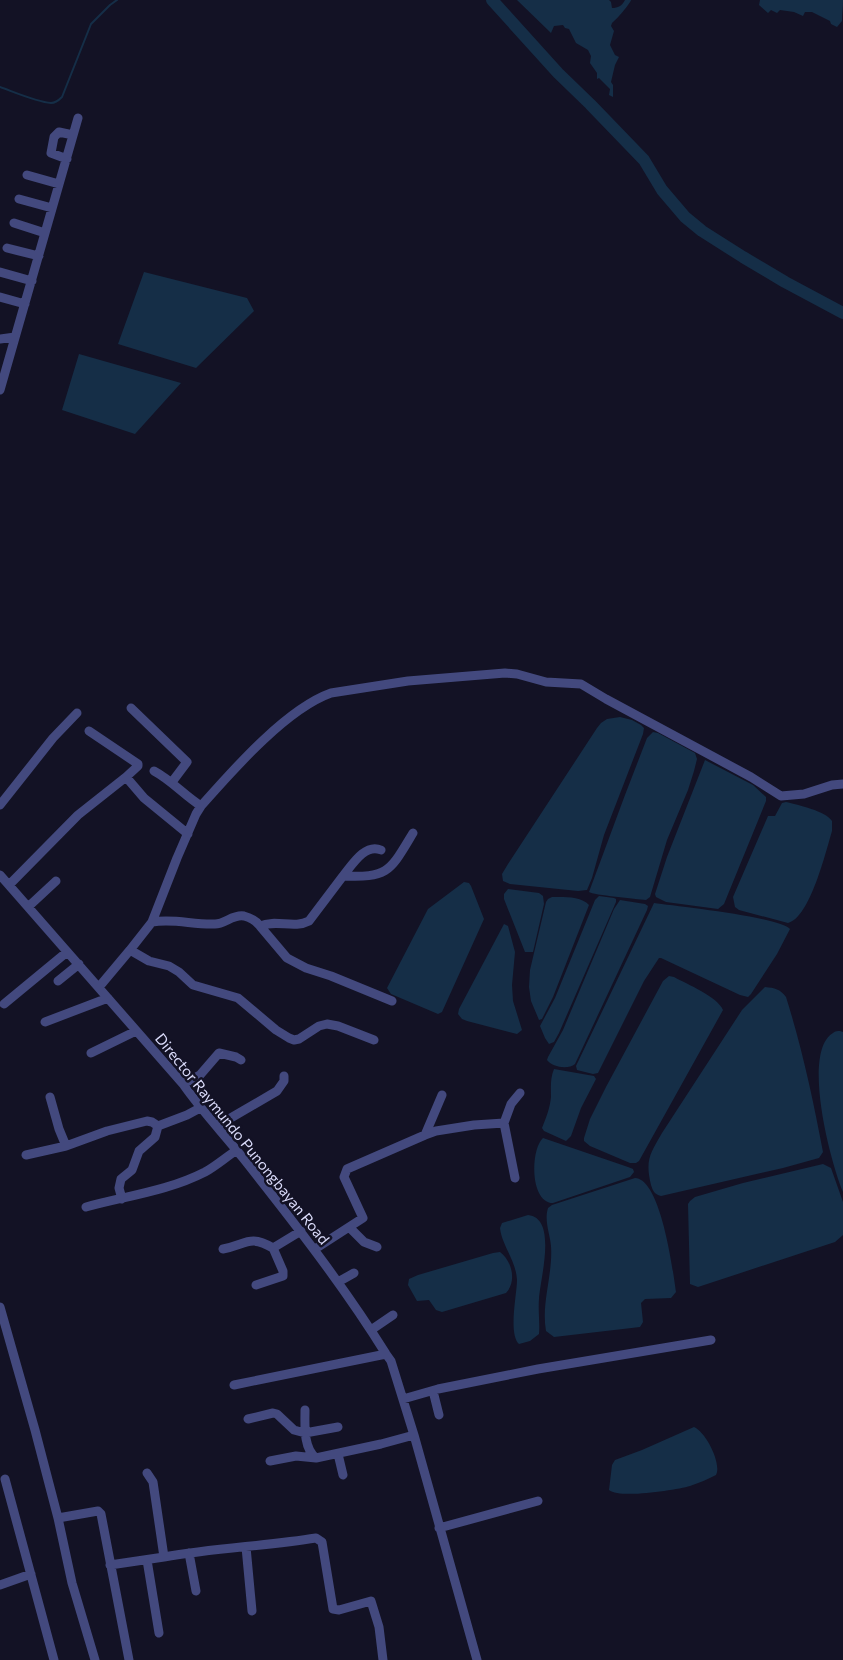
<svg xmlns="http://www.w3.org/2000/svg" width="843" height="1660" viewBox="0 0 843 1660" font-family="Commissioner,sans-serif">
  <style>
    .water { fill: #152e47 }
    .lines { fill: none; stroke-linecap: round; stroke-linejoin: round }
    .stream { stroke: #152e47; stroke-width: 2 }
    .river { stroke: #152e47; stroke-width: 12 }
    .minor { stroke: #43497e; stroke-width: 9 }
    .labels { text-anchor: middle; stroke-width: 5; stroke-linejoin: round; paint-order: stroke }
    .street-label { font-size: 15px; fill: #dbdcfb; stroke: #131225 }
  </style>
  <rect width="100%" height="100%" fill="#131225"/>
  <path class="water" d="M517,0H609L611,2L612,8C618,8 622,6 625,0H631C630,4 616,20 612,23L611,26L614,31L610,45L615,55L619,57L615,65L611,82L613,85V97L609,95L610,89L599,78L597,79V73L590,63L591,56L588,50L576,43L569,29L565,28L563,25L554,26L551,33Z
    M760,0H843C843,8 842,13 842,21L837,27L831,24L830,21L812,12H805L803,16L794,12L780,10L777,13L771,10L768,13L759,5Z
    M144,272L247,298L254,311L196,368L118,344Z
    M79,354L181,383L135,434L62,410Z
    M620,717L632,720L641,725L644,728L643,734L604,835L592,878L587,890L578,891L510,884L503,881L502,874L508,864L597,728L601,723L607,719Z
    M653,732L658,733L695,753L697,759L694,771L688,790L667,840L650,897L646,900C637,899 593,895 589,892L625,795L647,738Z
    M705,760L753,785L766,797V801L724,904L718,909L666,902L656,897L655,894L667,857Z
    M786,802C798,805 826,811 832,821V831C826,851 810,918 788,923L739,910L735,907L733,897L768,816H775L782,803Z
    M464,882L469,883L471,886L484,919L442,1012L438,1014L391,994L387,988L428,909Z
    M508,889L539,893L543,896L544,904L533,952H525L504,899V894Z
    M599,896L614,898L616,899V902L559,1033L554,1042L549,1044L545,1038L540,1026L555,998L595,900Z
    M552,897C564,897 581,896 589,905L553,997L542,1019L539,1020L531,1001L529,987L530,970L546,902L548,899Z
    M620,900L645,904L648,906L647,910L575,1064C568,1070 552,1067 547,1060L548,1057L563,1030L614,909Z
    M654,903C675,906 781,917 790,929L777,954L751,994L748,997L740,995L661,958H659L644,981L598,1073L593,1074L577,1070L576,1066Z
    M504,924L508,926L515,952L512,985L513,1001L522,1030L517,1034L467,1021L462,1019L458,1014L459,1009Z
    M669,976L674,977C687,984 718,997 723,1010L639,1161L636,1163H630L590,1146L584,1141V1138L590,1119L606,1087L663,981Z
    M765,987C775,988 780,989 786,997C802,1048 813,1099 823,1152L819,1158L783,1168L661,1196C654,1194 653,1191 651,1185C645,1160 650,1154 662,1133L742,1010Z
    M840,1031L843,1032V1192C831,1164 801,1052 833,1033C835,1031 838,1031 840,1031Z
    M554,1069L594,1076L596,1079L581,1108L571,1136L566,1141L544,1131L542,1128C546,1118 550,1108 551,1097C551,1087 550,1079 554,1069Z
    M543,1138L628,1167L633,1169L634,1172L630,1177L553,1203C530,1203 530,1150 543,1138Z
    M823,1164L831,1168L843,1202V1235L835,1242L698,1287L690,1284L688,1204L690,1201L695,1197L743,1183Z
    M635,1178C661,1179 673,1271 676,1292L671,1298L645,1299L641,1303L643,1322L640,1327L554,1337L546,1331C541,1303 553,1275 551,1246C550,1234 544,1221 548,1208L552,1205Z
    M528,1215C558,1218 540,1279 539,1299C538,1311 540,1323 539,1334L530,1341L519,1344C508,1334 517,1294 517,1280C516,1260 502,1246 500,1228L502,1223Z
    M500,1252C512,1261 517,1281 506,1293L442,1312L436,1310L429,1300L417,1301L408,1285L409,1279L418,1275L493,1253Z
    M694,1427C706,1432 722,1464 716,1475C708,1479 699,1483 690,1486C676,1490 620,1499 609,1490L612,1465L615,1460L642,1450Z"/>
  <g class="lines">
    <path class="stream" d="M0,87C14,92 37,102 51,103C56,103 59,100 62,97L91,24L110,5L117,0"/>
    <path class="river" d="M492,0L558,73L590,104L644,160L662,190L685,217L702,231L743,257L785,282L843,313"/>
    <path class="minor" d="M67,159L51,153L54,137L59,132L73,135
      M27,175L59,184
      M19,199L52,208
      M14,223L45,233
      M7,248L39,256
      M0,272L32,281
      M0,297L25,304
      M0,339L15,337
      M0,390L78,118
      M131,708L187,762L172,782
      M89,731L138,764V766L126,777
      M154,771C171,780 184,795 201,806
      M0,805L53,738L77,713
      M0,875L183,1084C201,1110 223,1133 243,1158C293,1221 343,1285 386,1354L391,1361L414,1435L477,1660
      M343,876C352,865 365,843 381,850
      M9,885L78,815L126,777L144,798L188,834
      M28,907L56,881
      M152,922C174,918 193,925 215,924C225,924 233,914 244,916C252,918 256,921 260,926
      M130,950L152,922L177,858L196,814L201,806C233,770 286,709 331,693L408,681L505,673L517,674L546,682L581,684L606,699L751,777L781,796L804,794L832,785L843,784
      M58,981L79,964
      M99,987L130,950L149,961L169,966L179,972L193,985L238,998L276,1030L289,1038L294,1040L299,1039L319,1026L327,1024L338,1026L374,1040
      M392,1001L331,976L306,968L287,958L260,926C276,919 294,929 309,921L343,876C389,878 390,871 413,833
      M4,1004L67,952
      M45,1022L108,998
      M91,1053L136,1031
      M183,1084L200,1075L219,1053L236,1057L241,1060
      M50,1097L59,1129L66,1146L107,1131L147,1121L152,1122L158,1126
      M504,1123L511,1104L520,1093
      M217,1126L277,1091L284,1081V1076
      M425,1135L442,1095
      M26,1155L66,1146
      M122,1199L119,1188L121,1179L132,1170L139,1151L155,1137L158,1126L187,1115L200,1108
      M86,1207C126,1196 168,1191 205,1172C216,1166 226,1157 237,1150
      M350,1228L364,1242L377,1247
      M223,1249C246,1245 249,1234 273,1248
      M315,1249L363,1218L344,1177L347,1169L425,1135L436,1131L474,1125L504,1123L515,1178
      M338,1282L354,1273
      M256,1285L283,1276V1271L273,1248L301,1231
      M0,1307L35,1430L58,1518L72,1583L95,1660
      M371,1330L393,1315
      M234,1385L386,1354
      M433,1391L439,1415
      M403,1399L438,1389L538,1369L711,1340
      M305,1410C305,1425 303,1448 316,1458
      M248,1419L273,1413L277,1414L294,1430L305,1433L338,1427
      M338,1454L343,1475
      M270,1461L296,1456L316,1458L381,1444L414,1435
      M5,1479L54,1660
      M58,1518L98,1511L101,1514L129,1660
      M439,1528L538,1501
      M246,1547L252,1611
      M189,1553L196,1591
      M164,1557C215,1548 266,1546 316,1538L322,1542L333,1609L339,1610L371,1601L379,1627L383,1660
      M147,1560L159,1633
      M110,1565L164,1557L153,1482L147,1473
      M0,1585L31,1574"/>
  </g>
  <g class="labels">
    <g class="street-label">
      <text transform="translate(242 1139) rotate(51)" y="5">Director Raymundo Punongbayan Road</text>
    </g>
  </g>
</svg>
